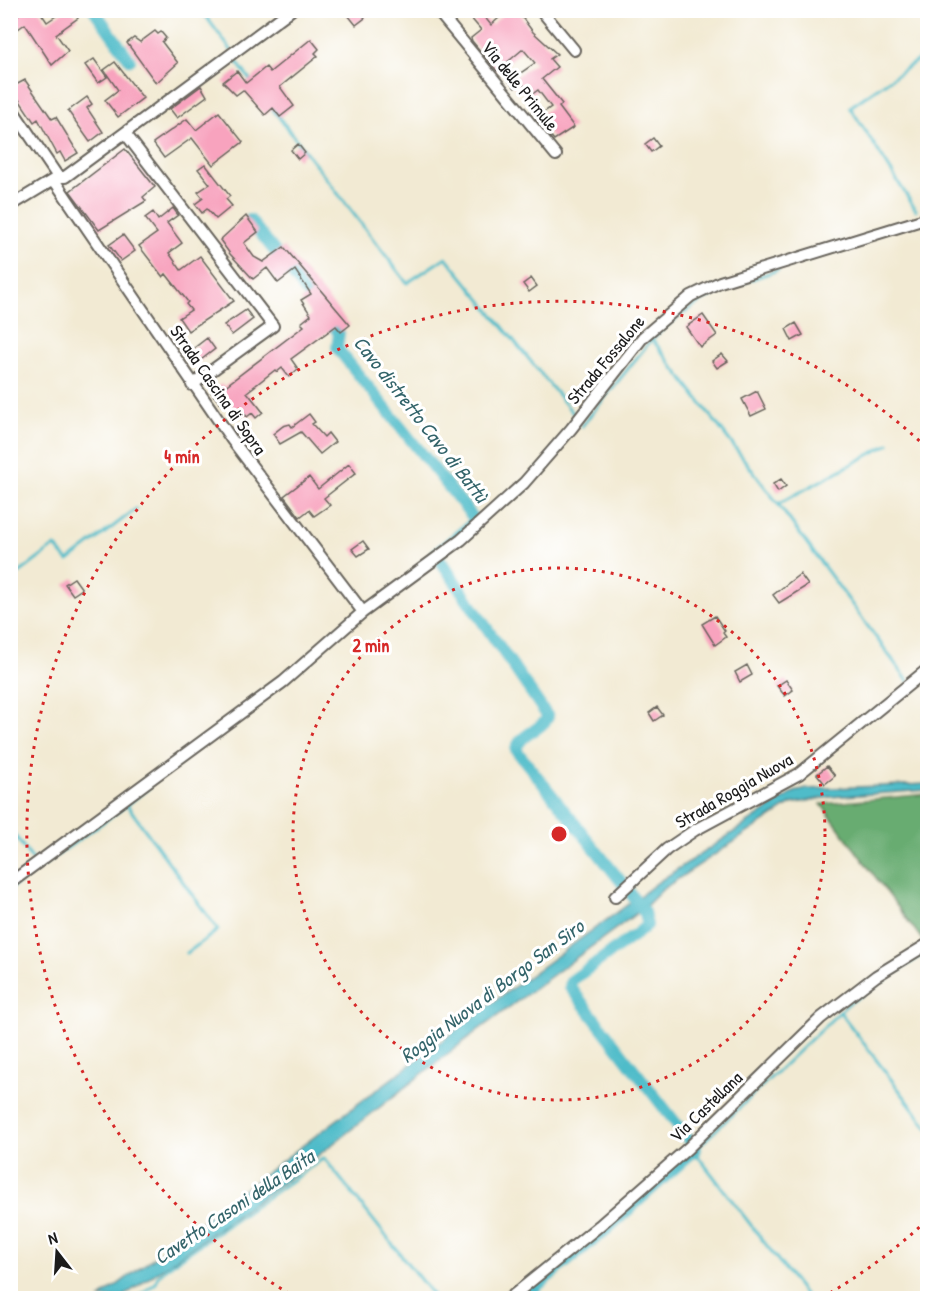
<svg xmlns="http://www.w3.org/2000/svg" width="938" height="1309" viewBox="0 0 938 1309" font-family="'Patrick Hand',sans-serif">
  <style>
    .forest { fill: #68ac71; stroke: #426446; stroke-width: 1.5 }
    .water { fill: #4fbcc9; stroke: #366c72; stroke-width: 1.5 }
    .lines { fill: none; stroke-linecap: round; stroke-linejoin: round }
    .stream { stroke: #4fbcc9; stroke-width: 3 }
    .canal { stroke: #4fbcc9; stroke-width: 12 }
    .building { fill: #f8a3be }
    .minor-casing { stroke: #67645c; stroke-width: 14 }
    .minor { stroke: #fff; stroke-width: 10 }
    .ring { fill: none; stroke: #d62828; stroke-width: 3; stroke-dasharray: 3 6 }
    .labels { text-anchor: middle; stroke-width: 6; stroke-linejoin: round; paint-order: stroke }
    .street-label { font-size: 18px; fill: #1c1c1c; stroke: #fff }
    .water-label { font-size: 20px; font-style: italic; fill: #33646a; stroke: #fff }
    .centre { fill: #d62828; stroke: #fff; stroke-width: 3 }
    .ring-label { font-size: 18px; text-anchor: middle; font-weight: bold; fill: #d62828; stroke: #fff; stroke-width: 6; stroke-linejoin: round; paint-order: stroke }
  </style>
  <rect width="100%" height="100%" fill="#fff"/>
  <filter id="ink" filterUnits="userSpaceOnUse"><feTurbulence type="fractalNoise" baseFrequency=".0167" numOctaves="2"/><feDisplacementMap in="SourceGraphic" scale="12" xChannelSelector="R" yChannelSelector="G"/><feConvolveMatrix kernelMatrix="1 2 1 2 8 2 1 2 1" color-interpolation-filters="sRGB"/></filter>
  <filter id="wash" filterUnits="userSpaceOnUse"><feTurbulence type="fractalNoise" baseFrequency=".008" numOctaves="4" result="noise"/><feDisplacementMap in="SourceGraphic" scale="24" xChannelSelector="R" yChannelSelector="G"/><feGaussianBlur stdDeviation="1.35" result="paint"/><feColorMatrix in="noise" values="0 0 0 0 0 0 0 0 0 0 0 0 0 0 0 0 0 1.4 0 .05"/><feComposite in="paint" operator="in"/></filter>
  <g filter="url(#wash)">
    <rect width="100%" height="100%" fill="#f2ead3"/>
    <path class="forest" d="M927,794V938L923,941L821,804Z"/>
    <path class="water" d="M927,784V790L830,797L791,804L663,889L643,909L636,899L658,882L794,792L807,789Z
      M634,900L641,910L477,1031L288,1179L121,1298H100L496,1000Z"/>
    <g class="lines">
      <path class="stream" d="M201,10L231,50
        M236,61L251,81
        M271,107L407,283L446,257L576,417
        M916,210L850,107L928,53
        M652,339C696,298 722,289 778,270
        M582,426L652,339L778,504L889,444
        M778,504L908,681
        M10,580L55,546L68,561L136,509
        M912,687L914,689L928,677
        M127,805L149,787
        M10,829L35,863
        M10,889L127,805L218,930L187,953
        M840,1012L928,1128
        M696,1149L848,1004L928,951
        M694,1151L807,1298
        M136,1298L156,1283L158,1276L168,1267L324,1158L435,1298"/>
      <path class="canal" d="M94,10L130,60
        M250,220L339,333L337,348L476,521L436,554L548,717C541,731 520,733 516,750L631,894L644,912L647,925L639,932L571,981L570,987L696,1149L608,1228L522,1298"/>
    </g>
    <g id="blocks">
      <path class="building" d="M24,10H39L47,22L65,10H72L78,18L56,34L68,51L52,65L25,24L18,29L11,20Z
        M344,10H359L365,18L356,25Z
        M464,10H479L491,25L508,10H527L521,16L533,32L557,54L550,59L557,67L542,79L562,104L559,107L574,127L554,140L536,118L551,107L538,90L531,95L522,83L515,88L509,81L535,63L523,49L497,71L472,41L471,38L481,30Z
        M155,31L158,34L161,32L166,38L162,42L178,63L156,83L127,43L134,38L140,42Z
        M311,39L319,49L315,53L318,56L280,87L294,106L280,117L273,108L265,115L243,90L236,95L223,82L237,71L246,83L266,67L270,72Z
        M94,59L107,77L98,83L85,65Z
        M115,62L143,98L118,117L105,100L118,90L104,70Z
        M25,80L52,119L56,117L78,153L65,161L60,152L57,154L38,119L34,122L16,95L13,97L10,92V88Z
        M201,86L207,96L177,118L170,109Z
        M87,97L92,104L87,108L103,132L90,142L68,111Z
        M219,112L243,142L213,165L192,138L164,158L153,143L187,119L196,130Z
        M653,138L659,146L651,152L645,144Z
        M298,144L305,153L298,159L291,150Z
        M125,149L155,187L143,197L146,201L99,230L70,191Z
        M205,164L230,196L226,199L232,206L216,219L207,209L202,213L195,204L203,198L198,192L210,184L198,169Z
        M173,208L178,215L167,223L182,243L169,253L181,270L200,256L234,301L188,331L179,318L191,310L186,304L188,302L166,274L163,277L139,246L157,233L145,218L153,212L158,220Z
        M246,216L258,232L244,243L254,257L263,262L284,247L350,325L341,332L336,326L291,359L298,369L289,377L282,368L277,372L275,370L247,392L263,412L256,418L252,413L247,417L244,413L240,417L228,401L222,406L211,392L221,384L224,387L304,326L301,323L311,315L301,300L311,294L295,270L278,283L267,268L253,279L230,254L220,240Z
        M123,235L135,251L121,261L109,245Z
        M531,278L537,286L529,292L523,284Z
        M246,310L253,319L232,335L224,325Z
        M703,315L717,335L700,347L686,327Z
        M796,323L803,335L792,341L786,329Z
        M207,338L215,349L197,363L189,352Z
        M722,354L728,361L717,368L712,361Z
        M757,391L766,409L751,416L742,399Z
        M309,414L315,422L312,424L324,437L328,433L335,442L320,454L301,432L280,444L273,434L283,426L290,424L292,427Z
        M349,464L356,473L324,498L330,505L314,516L309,510L300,517L284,496L309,477L318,489Z
        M781,479L786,486L778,492L773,484Z
        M363,541L369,549L358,556L352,549Z
        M800,574L808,585L779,603L773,595Z
        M74,578L82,589L73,595L65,584Z
        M715,616L725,631L723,633L726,637L715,645L702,624Z
        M747,665L752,675L740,682L735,672Z
        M786,680L793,690L785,696L777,686Z
        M657,707L663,715L654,721L649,713Z
        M827,766L835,776L825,784L817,774Z"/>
    </g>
  </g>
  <g filter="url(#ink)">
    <use href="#blocks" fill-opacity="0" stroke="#67645c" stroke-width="1.5"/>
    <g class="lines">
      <defs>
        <path id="minor" d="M437,10L556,155
          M541,10L574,50
          M10,106L58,177
          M125,133L273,326L192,385
          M54,180L232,440L363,612
          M10,206L58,177H65L291,10
          M10,883L283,682L363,612L461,540L524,483L571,429L643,337L691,296L720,282L928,218
          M615,897L667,849L695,830L799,774L928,669
          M510,1298L599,1226L688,1148L821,1018L876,976L928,944"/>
      </defs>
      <use href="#minor" class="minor-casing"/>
      <use href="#minor" class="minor"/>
    </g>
  </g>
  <g class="ring">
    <circle cx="559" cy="834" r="266"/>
    <path d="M926 1221A533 533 0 0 1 821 1298M297 1298A533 533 0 1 1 926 447"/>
  </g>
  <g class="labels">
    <g class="street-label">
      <text transform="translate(520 86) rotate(51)" y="6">Via delle Primule</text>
      <text transform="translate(606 360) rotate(-50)" y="6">Strada Fossalone</text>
      <text transform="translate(218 390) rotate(55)" y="6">Strada Cascina di Sopra</text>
      <text transform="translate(734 791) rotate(-30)" y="6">Strada Roggia Nuova</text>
      <text transform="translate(706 1107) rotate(-44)" y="6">Via Castellana</text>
    </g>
    <g class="water-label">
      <text transform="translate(421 419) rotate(52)" y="7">Cavo distretto Cavo di Battù</text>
      <text transform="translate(492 991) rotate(-37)" y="7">Roggia Nuova di Borgo San Siro</text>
      <text transform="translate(234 1207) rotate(-34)" y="7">Cavetto Casoni della Baita</text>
    </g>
  </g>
  <circle cx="559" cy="834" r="9" class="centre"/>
  <g class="ring-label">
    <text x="182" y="463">4 min</text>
    <text x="371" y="652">2 min</text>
  </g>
  <rect width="938" height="1309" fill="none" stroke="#fff" stroke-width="36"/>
  <g transform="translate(57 1252) rotate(343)" stroke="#ffffff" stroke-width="4.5" paint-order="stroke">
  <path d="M0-4.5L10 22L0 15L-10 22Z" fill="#1c1c1c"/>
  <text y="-9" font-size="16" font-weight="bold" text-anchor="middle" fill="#1c1c1c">N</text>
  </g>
</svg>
